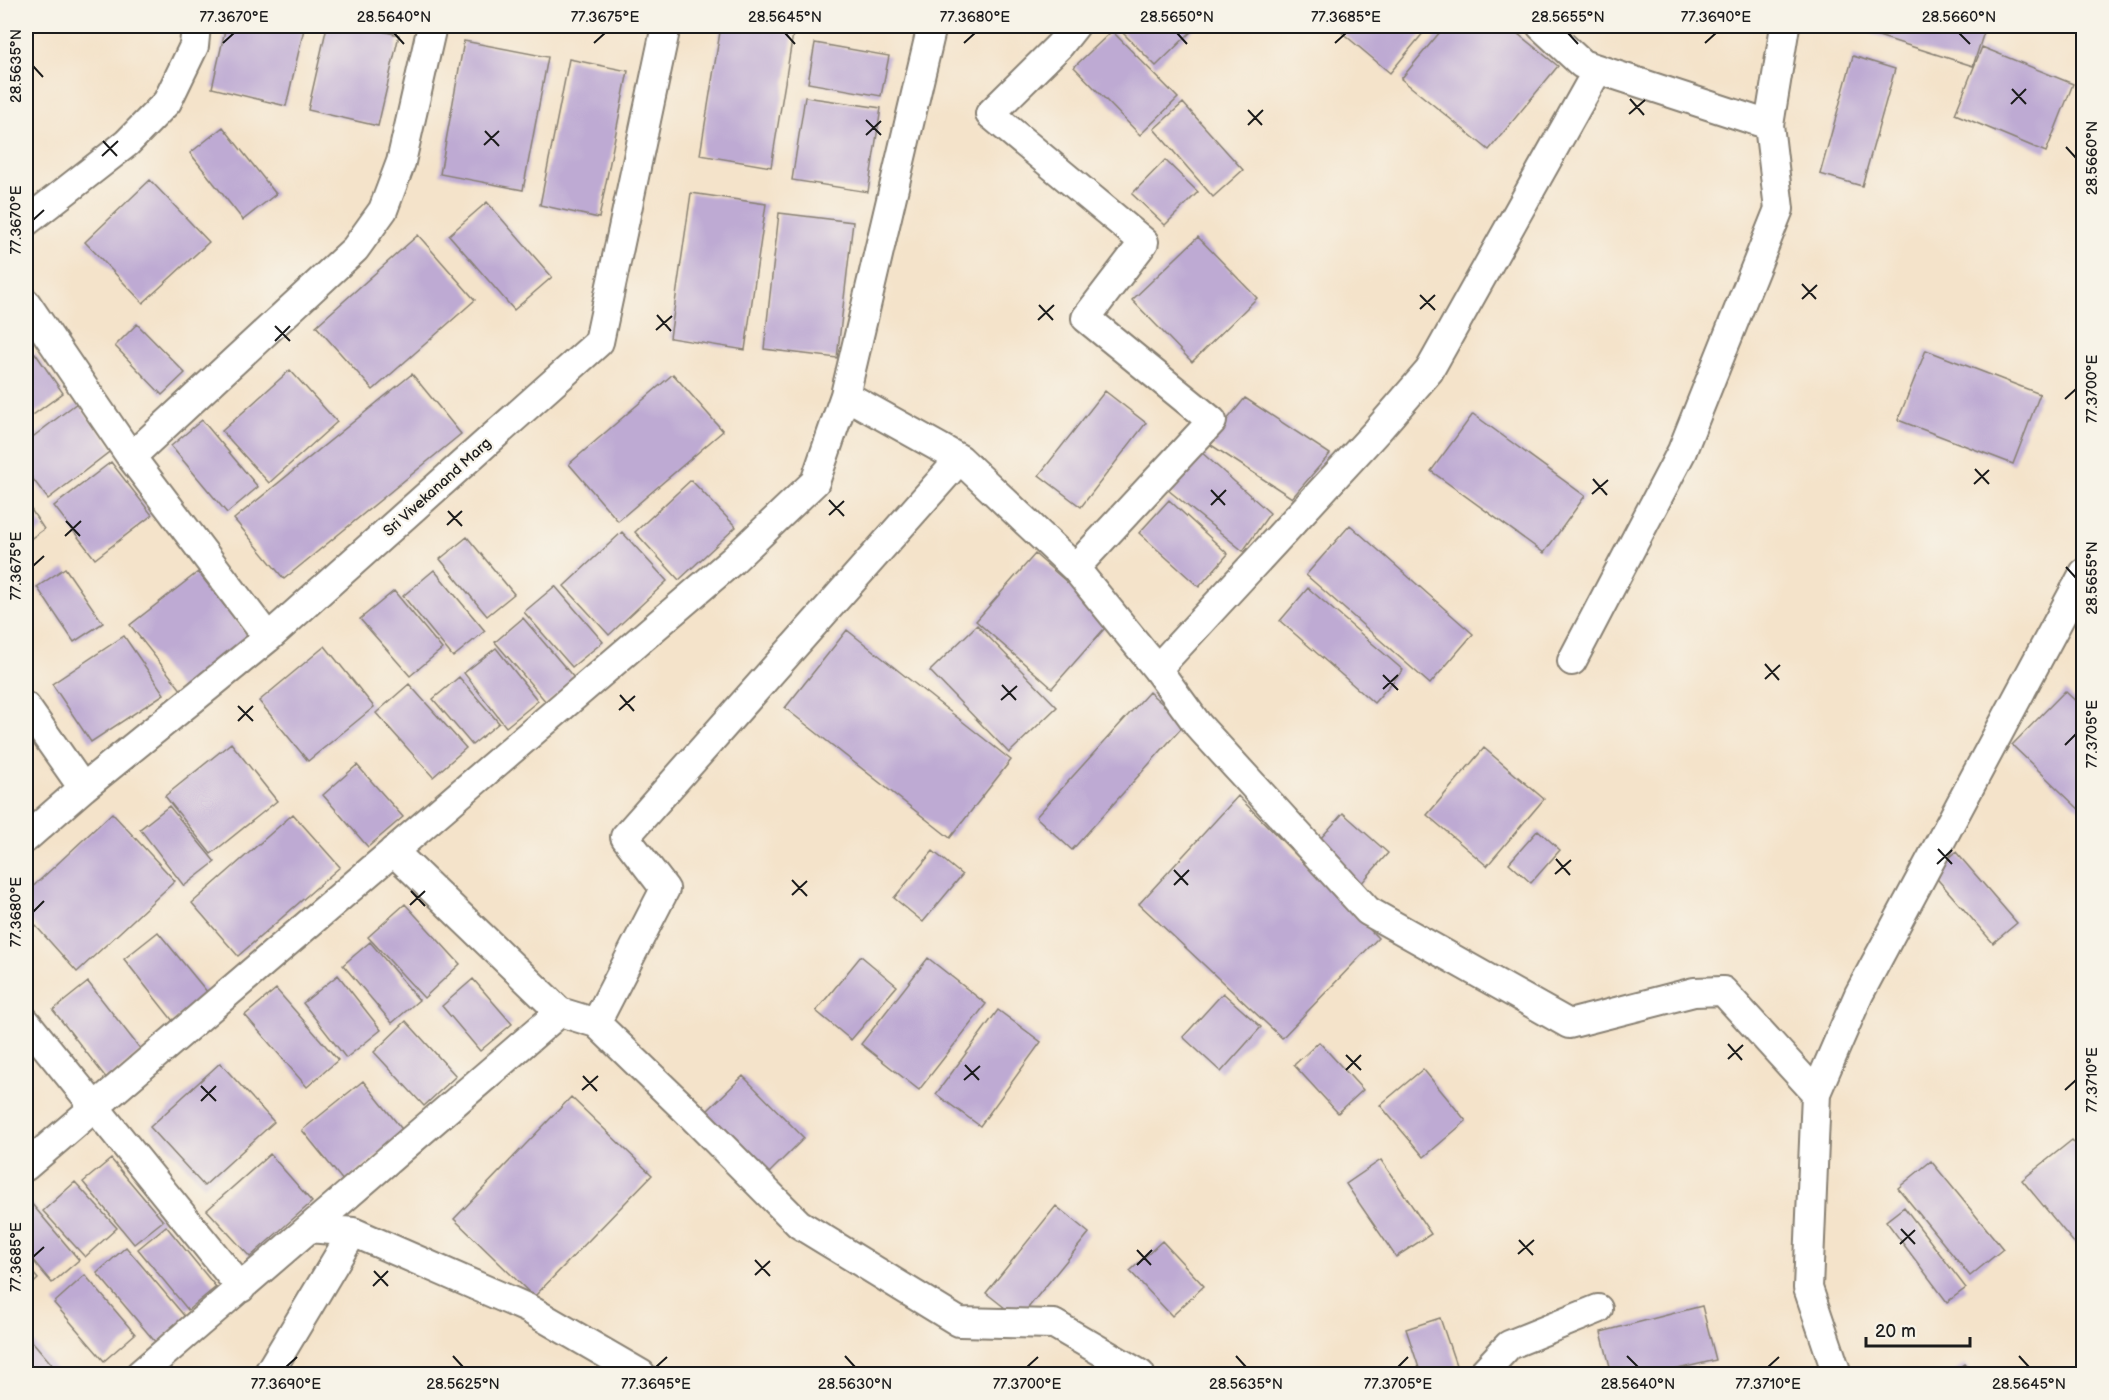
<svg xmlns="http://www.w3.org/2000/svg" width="2109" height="1400" viewBox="0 0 2109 1400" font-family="'Balsamiq Sans',sans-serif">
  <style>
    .building { fill: #beaad3 }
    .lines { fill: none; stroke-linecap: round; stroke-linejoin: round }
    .minor-casing { stroke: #888073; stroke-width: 32 }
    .minor { stroke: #fff; stroke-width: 28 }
    .ticks { fill: none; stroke: #1c1c1c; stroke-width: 2 }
    .labels { text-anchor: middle; stroke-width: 4.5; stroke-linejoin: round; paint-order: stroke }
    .street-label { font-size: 15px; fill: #1c1c1c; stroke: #f7f3e8 }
    .neatline { fill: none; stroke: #1c1c1c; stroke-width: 2 }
    .ticks-label { font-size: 15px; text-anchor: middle; fill: #1c1c1c }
  </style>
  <rect width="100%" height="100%" fill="#f7f3e8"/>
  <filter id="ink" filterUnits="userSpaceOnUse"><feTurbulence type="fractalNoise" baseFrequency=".0167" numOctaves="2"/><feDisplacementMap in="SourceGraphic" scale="12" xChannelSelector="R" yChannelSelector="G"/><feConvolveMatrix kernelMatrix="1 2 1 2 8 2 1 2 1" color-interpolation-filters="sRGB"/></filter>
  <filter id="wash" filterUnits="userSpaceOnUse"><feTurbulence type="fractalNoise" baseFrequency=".008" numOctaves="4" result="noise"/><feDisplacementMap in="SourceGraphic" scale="24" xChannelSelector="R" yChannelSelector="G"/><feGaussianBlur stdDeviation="1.35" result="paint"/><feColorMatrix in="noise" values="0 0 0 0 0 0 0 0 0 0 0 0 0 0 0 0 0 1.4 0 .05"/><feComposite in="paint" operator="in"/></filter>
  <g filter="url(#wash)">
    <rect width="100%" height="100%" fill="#f4e3ca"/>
    <g id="blocks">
      <path class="building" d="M226,26H290L304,29L286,106L212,88Z
        M327,26H360L399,35L378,126L308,110Z
        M721,26H745L793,34L771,167L700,155Z
        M1121,26H1197L1156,66L1118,28Z
        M1345,26H1429L1390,73L1340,31Z
        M1445,26H1508L1558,66L1489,150L1401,79Z
        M1847,26H1986L1973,66Z
        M1112,31L1178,98L1140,135L1074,67Z
        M464,41L548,57L523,190L440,174Z
        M815,43L889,56L881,96L808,83Z
        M1982,47L2073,84L2046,152L1955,114Z
        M1853,56L1895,69L1862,186L1820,174Z
        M569,59L628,71L599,218L540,205Z
        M805,97L881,108L868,192L792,180Z
        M1183,103L1243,170L1213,197L1154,129Z
        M223,127L276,194L243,220L190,153Z
        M1165,160L1198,192L1165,225L1132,194Z
        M150,180L209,242L143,303L85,242Z
        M691,193L766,204L745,350L670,338Z
        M487,202L552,277L514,310L449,235Z
        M779,213L853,222L837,358L764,349Z
        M418,235L475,300L373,390L316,326Z
        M1198,237L1257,298L1192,362L1132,300Z
        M137,324L185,373L162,395L115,346Z
        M1926,350L2040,394L2013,464L1898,420Z
        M35,353L63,393L26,420V359Z
        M290,370L337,422L269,483L222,431Z
        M412,374L461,434L284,579L234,519Z
        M673,374L723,431L618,521L569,464Z
        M1105,391L1146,423L1081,507L1039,475Z
        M1245,398L1330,454L1292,498L1208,443Z
        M77,403L113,449L48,499L26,470V442Z
        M1473,414L1585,496L1544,553L1431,471Z
        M202,420L258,487L227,513L171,446Z
        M1200,451L1270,513L1243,551L1168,490Z
        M111,462L152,515L95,559L54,506Z
        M691,480L736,527L679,580L635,532Z
        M1169,500L1228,554L1199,587L1139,533Z
        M26,502L44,529L26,542Z
        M1350,525L1473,634L1430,684L1306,575Z
        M622,532L667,581L609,635L564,586Z
        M467,537L514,594L487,616L440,559Z
        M1035,554L1111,621L1052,688L976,621Z
        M65,568L103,623L74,642L37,587Z
        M434,570L485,631L453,657L403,596Z
        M198,572L250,638L182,691L130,625Z
        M555,586L603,642L572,667L524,612Z
        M1308,588L1403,670L1374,703L1280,621Z
        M394,591L442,649L410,676L360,619Z
        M523,618L575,679L547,703L495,642Z
        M977,625L1057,707L1009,753L930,671Z
        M847,630L1011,760L950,838L785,708Z
        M124,636L164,694L91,742L52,684Z
        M325,646L374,707L308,761L259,701Z
        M496,648L538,701L506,727L464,673Z
        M459,677L499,723L472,745L433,699Z
        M409,684L466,748L433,777L376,713Z
        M2065,691L2084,709V814L2012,745Z
        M1149,692L1185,724L1072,850L1036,817Z
        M231,743L277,801L211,854L165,796Z
        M1484,748L1544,799L1487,866L1427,815Z
        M357,765L403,817L368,847L323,795Z
        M1238,796L1378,938L1282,1038L1139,904Z
        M169,806L215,862L184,886L140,829Z
        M112,813L175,881L77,972L26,915V893Z
        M1343,813L1388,853L1359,886L1314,846Z
        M293,814L340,867L238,956L192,903Z
        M1538,830L1560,850L1531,883L1509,863Z
        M933,851L962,875L923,922L894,898Z
        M1956,852L2017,923L1993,943L1932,873Z
        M405,904L460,964L424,998L368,937Z
        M158,932L208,993L173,1021L124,959Z
        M370,942L419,1000L392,1023L343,965Z
        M861,956L897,986L851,1040L816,1011Z
        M928,958L986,1004L919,1090L861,1044Z
        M338,975L381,1030L346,1058L303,1003Z
        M473,979L512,1024L480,1051L442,1006Z
        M88,982L142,1051L107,1079L53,1010Z
        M276,989L338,1060L307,1087L245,1015Z
        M1223,993L1261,1027L1221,1072L1183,1037Z
        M998,1010L1041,1042L980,1126L936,1094Z
        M406,1021L456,1076L424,1106L374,1052Z
        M1319,1042L1363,1090L1338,1113L1294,1065Z
        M220,1063L274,1122L204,1186L150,1127Z
        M1423,1069L1466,1121L1424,1157L1380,1105Z
        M743,1076L804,1138L765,1177L704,1114Z
        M363,1081L405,1133L344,1182L302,1130Z
        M571,1097L652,1175L534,1297L454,1219Z
        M2072,1140L2084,1154V1255L2022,1180Z
        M270,1154L312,1202L250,1257L207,1210Z
        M111,1159L163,1221L134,1244L83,1182Z
        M1381,1160L1431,1234L1396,1257L1346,1184Z
        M1931,1161L2003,1249L1970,1276L1898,1188Z
        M75,1182L117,1228L85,1257L43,1211Z
        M31,1203L79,1260L52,1283L26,1252V1207Z
        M1056,1206L1089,1233L1019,1319L986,1293Z
        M1904,1207L1966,1288L1947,1302L1886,1221Z
        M166,1226L216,1287L188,1310L138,1249Z
        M1162,1241L1204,1286L1172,1316L1130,1271Z
        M126,1247L187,1319L157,1344L97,1273Z
        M26,1265L38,1279L26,1290Z
        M85,1275L135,1334L104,1361L54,1303Z
        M1702,1306L1716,1360L1657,1374H1612L1601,1332Z
        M1440,1318L1459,1374H1421L1406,1329Z
        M26,1334L60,1374H26Z
        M1964,1364L1972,1374H1950Z"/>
    </g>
  </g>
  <g filter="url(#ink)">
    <use href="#blocks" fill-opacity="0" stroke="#888073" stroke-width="1.5"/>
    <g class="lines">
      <defs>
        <path id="minor" d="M1541,26L1582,64L1769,125L1785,26
          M26,222L127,143L167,102L194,46L196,26
          M26,303L131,457L268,638
          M845,395L960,459L1075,568L1212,421L1086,318L1144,242L990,114L1059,46L1075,26
          M131,457L355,249L383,210L401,162L432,26
          M1075,568L1157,669L1198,725L1368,911L1569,1024L1694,992L1723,991L1816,1093
          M1572,661L1682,451L1779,209L1769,125
          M1157,669L1377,431L1429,371L1597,71
          M26,707L83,788
          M26,838L83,788L268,638L599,342L666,26
          M393,851L560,1012L596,1023L687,1111L799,1224L959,1322L1054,1324L1140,1374
          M26,1022L241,1288
          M596,1023L665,889L625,837L960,459
          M26,1166L732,561L815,482L845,395L932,26
          M310,1228L353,1232L527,1308L641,1374
          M140,1374L560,1012
          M268,1374L353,1232
          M1482,1374L1509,1345L1598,1309
          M1837,1374L1808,1288L1816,1093L1859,994L2084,573"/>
      </defs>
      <use href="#minor" class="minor-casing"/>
      <use href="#minor" class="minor"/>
    </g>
  </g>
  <path class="ticks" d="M394,33L404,44M785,33L795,44M1177,33L1187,44M1568,33L1578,44M1959,33L1970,44M223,43L234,33M594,43L605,33M964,43L975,33M1335,43L1346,33M1705,43L1716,33M33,66L43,77M2012,89L2026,104M1630,99L1644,115M2011,104L2026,89M1248,110L1262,125M1629,114L1645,100M866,120L881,135M1248,125L1263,110M485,131L499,146M866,135L881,121M103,141L117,156M484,145L499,131M2066,147L2076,158M102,156L118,141M33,220L44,210M1802,284L1816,299M1420,295L1435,310M1802,299L1817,285M1039,305L1053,320M1420,309L1435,295M657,315L671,331M1038,320L1054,305M275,326L290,341M656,330L672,316M275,341L290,326M2065,399L2076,389M1975,469L1989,484M1593,479L1607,495M1974,484L1989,470M1211,490L1225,505M1592,494L1608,480M829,500L844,516M1211,505L1226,490M448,511L462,526M829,515L844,501M66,521L80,536M447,525L462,511M65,536L81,521M33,566L44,556M2066,567L2076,578M1765,664L1779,680M1383,675L1398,690M1765,679L1780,665M1002,685L1016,700M1383,689L1398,675M620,695L634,711M1001,700L1017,686M238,706L253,721M619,710L635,696M238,721L253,706M2065,745L2076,734M1938,849L1952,864M1556,859L1570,875M1937,864L1952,850M1174,870L1188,885M1555,874L1571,860M792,880L807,896M1174,885L1189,870M411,891L425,906M792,895L807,881M410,905L425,891M33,912L44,901M1728,1044L1742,1060M1346,1055L1361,1070M1728,1059L1743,1045M965,1065L979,1080M1346,1070L1361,1055M583,1076L597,1091M964,1080L980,1066M201,1086L216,1101M582,1090L598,1076M2065,1090L2076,1080M201,1101L216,1086M1901,1229L1915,1244M1519,1240L1533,1255M1900,1244L1915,1230M1137,1250L1151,1265M1518,1254L1534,1240M33,1257L44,1247M755,1260L770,1276M1137,1265L1152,1250M374,1271L388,1286M755,1275L770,1261M373,1286L388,1271M453,1356L463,1367M845,1356L855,1367M1236,1356L1246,1367M1627,1356L1638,1367M2019,1356L2029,1367M286,1367L297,1357M656,1367L667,1357M1027,1367L1038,1357M1398,1367L1408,1357M1768,1367L1779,1357"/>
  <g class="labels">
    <g class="street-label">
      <text transform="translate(437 487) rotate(-42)" y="5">Sri Vivekanand Marg</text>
    </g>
  </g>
  <rect width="2109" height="1400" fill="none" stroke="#f7f3e8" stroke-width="66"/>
  <path d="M1866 1337v9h104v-9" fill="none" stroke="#1c1c1c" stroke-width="3"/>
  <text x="1875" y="1337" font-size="18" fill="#1c1c1c" stroke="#f7f3e8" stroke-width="4.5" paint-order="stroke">20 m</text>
  <rect x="33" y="33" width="2043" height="1334" class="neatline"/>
  <g class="ticks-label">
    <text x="234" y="22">77.3670°E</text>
    <text x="394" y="22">28.5640°N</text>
    <text x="605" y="22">77.3675°E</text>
    <text x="785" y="22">28.5645°N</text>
    <text x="975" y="22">77.3680°E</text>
    <text x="1177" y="22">28.5650°N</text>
    <text x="1346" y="22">77.3685°E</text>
    <text x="1568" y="22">28.5655°N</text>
    <text x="1716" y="22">77.3690°E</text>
    <text x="1959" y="22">28.5660°N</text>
    <text transform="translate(16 66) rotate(-90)" y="5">28.5635°N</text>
    <text transform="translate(2092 158) rotate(-90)" y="5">28.5660°N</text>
    <text transform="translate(16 220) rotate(-90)" y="5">77.3670°E</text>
    <text transform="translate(2092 389) rotate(-90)" y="5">77.3700°E</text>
    <text transform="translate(16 566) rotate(-90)" y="5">77.3675°E</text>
    <text transform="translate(2092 578) rotate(-90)" y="5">28.5655°N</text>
    <text transform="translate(2092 734) rotate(-90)" y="5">77.3705°E</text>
    <text transform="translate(16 912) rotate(-90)" y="5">77.3680°E</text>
    <text transform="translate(2092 1080) rotate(-90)" y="5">77.3710°E</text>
    <text transform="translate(16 1257) rotate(-90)" y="5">77.3685°E</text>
    <text x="286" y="1389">77.3690°E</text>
    <text x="463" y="1389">28.5625°N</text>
    <text x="656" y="1389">77.3695°E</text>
    <text x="855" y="1389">28.5630°N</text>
    <text x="1027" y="1389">77.3700°E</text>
    <text x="1246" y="1389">28.5635°N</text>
    <text x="1398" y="1389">77.3705°E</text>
    <text x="1638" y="1389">28.5640°N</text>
    <text x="1768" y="1389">77.3710°E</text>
    <text x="2029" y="1389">28.5645°N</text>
  </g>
</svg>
